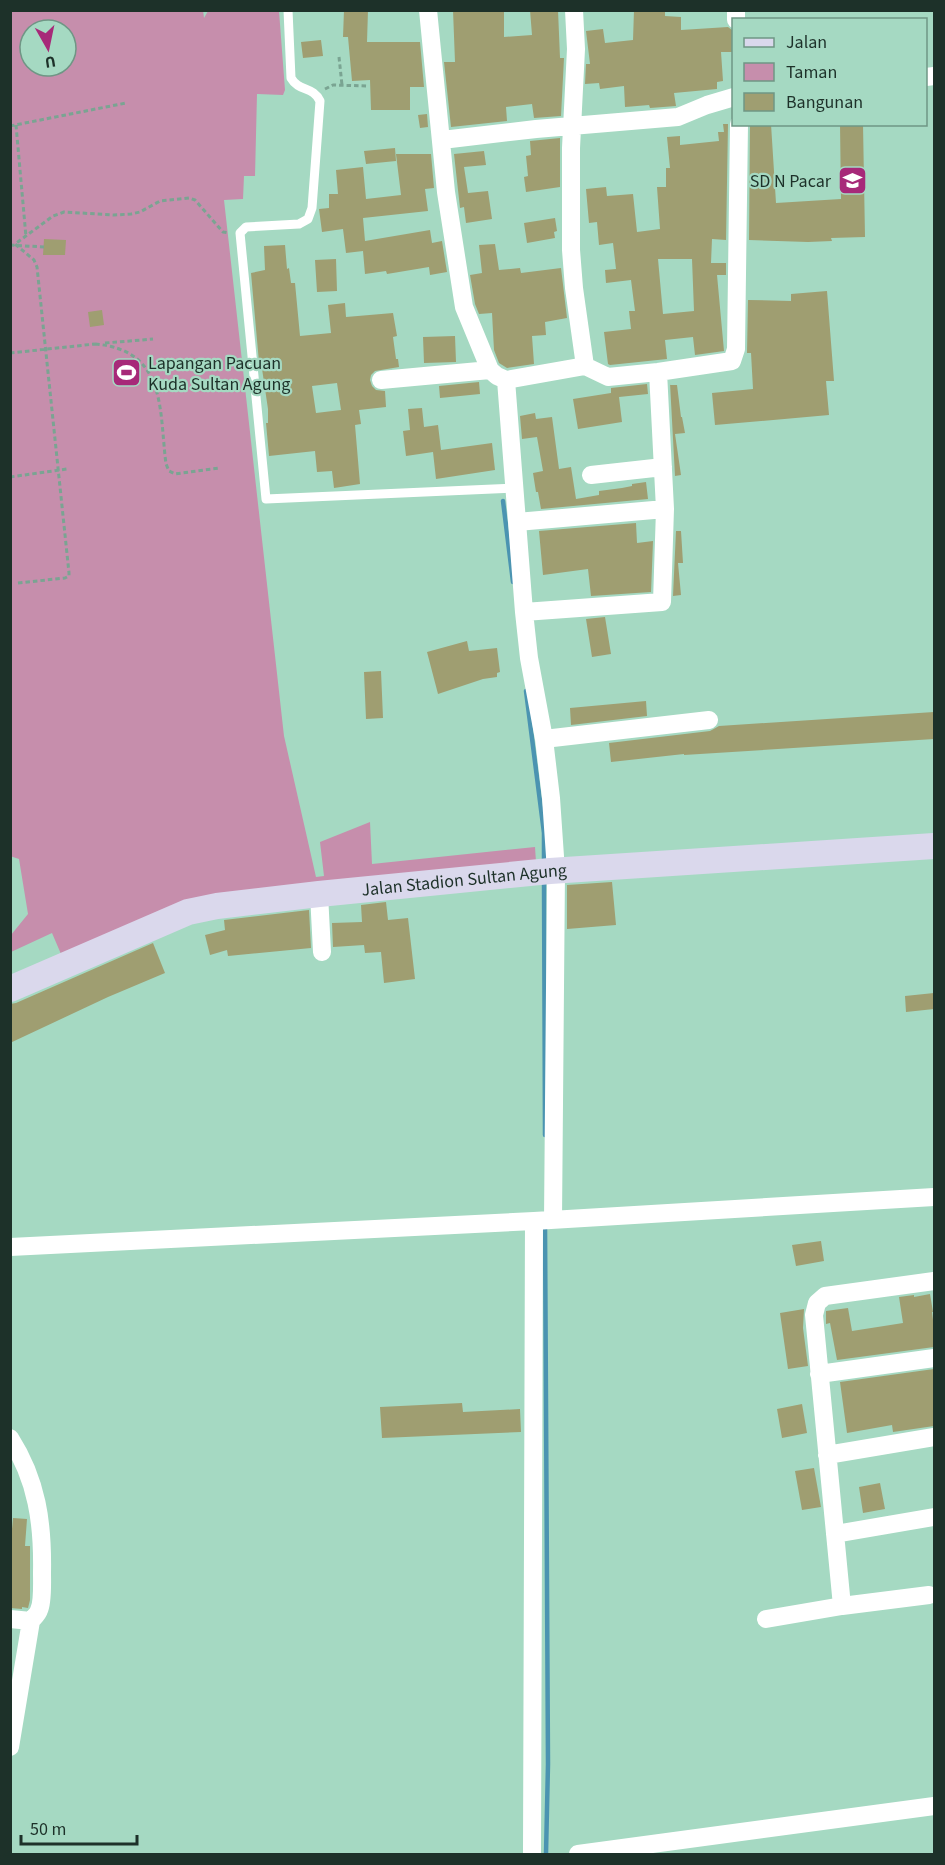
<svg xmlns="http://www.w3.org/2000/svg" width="945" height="1865" viewBox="0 0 945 1865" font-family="'Source Sans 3',sans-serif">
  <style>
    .green { fill: #c68eac; fill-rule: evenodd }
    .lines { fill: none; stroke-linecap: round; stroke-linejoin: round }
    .stream { stroke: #4b94b1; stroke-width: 4.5 }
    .building { fill: #9f9e71; fill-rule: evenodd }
    .path { stroke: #7aa492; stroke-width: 3; stroke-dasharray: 4.5 3; stroke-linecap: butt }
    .service { stroke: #fff; stroke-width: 9 }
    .minor { stroke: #fff; stroke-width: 18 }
    .secondary { stroke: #dad8ec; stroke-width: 26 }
    .labels { text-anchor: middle; stroke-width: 4.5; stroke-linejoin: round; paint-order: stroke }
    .poi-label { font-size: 18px; fill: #1d3129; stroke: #a5d9c2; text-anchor: end }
    .street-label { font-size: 18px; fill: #1d3129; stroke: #a5d9c2 }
  </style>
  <rect width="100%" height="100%" fill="#a5d9c2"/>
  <path class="green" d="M203,10L204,18L208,11H279L285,90L283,95L257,94L255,176H244L243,199L224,200L284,736L316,877L324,876L320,842L370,822L372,864L535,847L536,862L376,879L61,954L52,933L11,952V935L28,914L19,859L10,856V11ZM30,30H66V66H30Z"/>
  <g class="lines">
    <path class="stream" d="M503,501L513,582
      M526,691L544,833V865
      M544,879L545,1135
      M545,1224L548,1764L546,1854"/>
  </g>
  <path class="building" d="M344,10H368L367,42H420L424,87H410V110H371L370,80L352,81L348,37H343Z
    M453,10H504V37L532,35L530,10H558L560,58H564L561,116L534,118L532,104L506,107L507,121L451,127L444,62H455Z
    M634,10H665V16L681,17V30L728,27L732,30L733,52H721L723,81L717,82V89L674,93L676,106L650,108L649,105L625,107L624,86L600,89L599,83L585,84L586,64H590L586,31L603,29L605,43L633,40Z
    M321,40L323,56L303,58L301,42Z
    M427,114L428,127L420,128L418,115Z
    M723,124H728L726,240L712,239L711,263H726V275H717L724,351L695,355L693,337L665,340L667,359L610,365L608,364L604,332L631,329L629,311H635L631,280L606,283L605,270L616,269L613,243L599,245L597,222L589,223L586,189L606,187L607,196L633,194L637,232L660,229L657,187H666V168H670L667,137L680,136V145L719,141L718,132H724ZM658,259H692L694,311L663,314Z
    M750,124H771L776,203L841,199L840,124H863L865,237L831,238L832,241L808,242L749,240Z
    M560,138V187L526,192L524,177L528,176L526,156L531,155L530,141Z
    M395,148L396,161L366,164L364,151Z
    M484,151L486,165L464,167L468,193L488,191L492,219L466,223L464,207L460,208L454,154Z
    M396,154H431L434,188L425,189L428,211L363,218L365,241L430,230L432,243L442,241L447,272L430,275L429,267L387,274L386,271L365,274L363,251L346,253L343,229L322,232L319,209L329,208V194H338L336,170L363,167L366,199L401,195Z
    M555,218L557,231L554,232L555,238L527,243L524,223Z
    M44,239L66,240L65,255H43Z
    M495,244L499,270L520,268L521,273L561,268L567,318L545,322L546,335L532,336L534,364L507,368L499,363L494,350L492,313L479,314L475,304L470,275L482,273L479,245Z
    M285,245L287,269L289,268L291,283H295L300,336L331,333L328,305L345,303L346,317L393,313L397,336L393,337L396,359H398L399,367L375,371L371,375L370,380L372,386L376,390L385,391L386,407L359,410L361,424L355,425L360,484L334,488L332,471L317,472L315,451L269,456L266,423H268V409L261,362H259L251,273L265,270L264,246ZM337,383L341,410L316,413L312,386Z
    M336,259L337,291L317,292L315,260Z
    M827,291L834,381H826L829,415L715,425L712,393L753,389L751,353H747L748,300L791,301V294Z
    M102,310L104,325L90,327L88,312Z
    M455,336L456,362L424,363L423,337Z
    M479,382L480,394L440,398L439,386Z
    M670,383V385H677L681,417H682L685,433L675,434L681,475L675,476Z
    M647,384L648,394L619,397L622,422L578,429L573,399L611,393V388Z
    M422,408L424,427L438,425L441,450L492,443L495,470L436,479L433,452L406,456L403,431L410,430L408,409Z
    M535,413L536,419L552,417L559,469L571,467L576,499L599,495V491L622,488L632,486V484L646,482L648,499L541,509L538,492H536L533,473L543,471L537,437L522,439L520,416Z
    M636,523L637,543L653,541L651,592L591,596L588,569L543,575L539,531Z
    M676,531H681L683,563H678L681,595L673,596Z
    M605,617L611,654L592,657L586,619Z
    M467,641L469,651L497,648L500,672L497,673V677L483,679L438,694L427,652Z
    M381,671L383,718L366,719L364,672Z
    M646,701L647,716L571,725L570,708Z
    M934,712V739L684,755V754L611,762L609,743L710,731L719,726Z
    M612,882L616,925L567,929V885Z
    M386,902L388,920L408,918L415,979L384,983L381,952L365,953L364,945L333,947L332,923L362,922L361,905Z
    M309,910L311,948L228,956L227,950L210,955L205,935L225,930L224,920Z
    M153,943L165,973L108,997L10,1043V1004L16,1003Z
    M934,993V1009L906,1012L905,996Z
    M821,1241L824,1261L796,1266L792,1245Z
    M930,1294L933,1312H932L934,1328V1347L837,1360L830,1323L826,1324V1311L848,1308L852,1331L884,1326L903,1323L899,1297L914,1295V1297Z
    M804,1309L803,1328L808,1366L788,1369L780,1313Z
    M934,1369V1426L893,1432L892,1425L847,1433L840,1382Z
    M462,1403L463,1412L520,1409L521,1432L382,1438L380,1407Z
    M802,1404L807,1433L782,1438L777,1409Z
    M814,1468L821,1507L802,1510L795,1471Z
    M880,1483L885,1509L863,1513L859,1487Z
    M13,1518L27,1519L25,1546H30V1600L28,1608L22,1607V1609L10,1608V1551Z"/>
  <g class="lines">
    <path class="path" d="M339,57L342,85
      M325,89L333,85L367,86
      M16,125L26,237
      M10,126L126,103
      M10,245L44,247
      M105,343L153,339
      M95,344C167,350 159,410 166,464L169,471L175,474L219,468
      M10,353L95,344
      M10,477L67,469
      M18,583L65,578L69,576V573L37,267L34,260L15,244L53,216L64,212L114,215L131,214L140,212L160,201L189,198L195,200L223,232L229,233"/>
    <path class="service" d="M288,10L291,78C299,92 313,86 320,101L312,208L308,219L299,224L246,227L240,233L266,499L514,488"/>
    <path class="minor" d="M428,10L446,192L464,307L490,370L497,376L506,380L524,612L529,658L544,739L551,798L556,871L553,1220
      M574,10L576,49L571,148V250L574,288L585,366
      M736,10V20
      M926,77L934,76
      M442,140L536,129L678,117L707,105L734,97
      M381,380L490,370
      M506,380L585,366L608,377L658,372L732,361L736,349L739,124
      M591,475L663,467
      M517,522L665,509
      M524,612L662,602L665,509L658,372
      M544,739L709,720
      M319,894L322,952
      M10,1247L534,1221L934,1197
      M819,1374L934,1358
      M10,1438C37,1480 43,1523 42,1573C42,1582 43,1602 39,1610C38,1614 33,1618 31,1621L10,1747
      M827,1455L934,1437
      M835,1534L934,1517
      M842,1606L814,1315L817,1303L825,1296L934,1281
      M10,1619L31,1621
      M766,1619L842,1606L929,1595
      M532,1854L534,1221
      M578,1854L934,1806"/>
    <path class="secondary" id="s1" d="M10,989L188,912L217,906L319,894L550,871L934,846"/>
  </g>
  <defs>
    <symbol id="school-square" viewBox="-11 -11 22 22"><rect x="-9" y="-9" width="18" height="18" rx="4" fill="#a72979" stroke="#a5d9c2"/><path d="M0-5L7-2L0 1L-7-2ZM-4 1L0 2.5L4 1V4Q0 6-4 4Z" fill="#fff"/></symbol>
    <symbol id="stadium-square" viewBox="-11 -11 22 22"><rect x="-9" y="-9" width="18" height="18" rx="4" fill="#a72979" stroke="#a5d9c2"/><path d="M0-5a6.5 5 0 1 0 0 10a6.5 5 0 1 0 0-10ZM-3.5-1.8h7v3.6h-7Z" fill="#fff"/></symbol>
  </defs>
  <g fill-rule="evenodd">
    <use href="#school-square" x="836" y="164" width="33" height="33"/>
    <use href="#stadium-square" x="110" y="356" width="33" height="33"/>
  </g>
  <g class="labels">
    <g class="poi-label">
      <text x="831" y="187">SD N Pacar</text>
      <text x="148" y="369" text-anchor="start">Lapangan Pacuan<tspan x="148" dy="21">Kuda Sultan Agung</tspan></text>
    </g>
    <g class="street-label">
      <text dy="6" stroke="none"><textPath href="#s1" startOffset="472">Jalan Stadion Sultan Agung</textPath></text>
    </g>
  </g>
  <rect width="945" height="1865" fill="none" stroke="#1d3129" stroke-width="24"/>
  <rect x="732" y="18" width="195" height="108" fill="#a5d9c2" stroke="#6f9685" stroke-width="1.5"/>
  <rect x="744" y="38" width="30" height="9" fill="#dad8ec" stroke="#6f9685" stroke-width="1.5"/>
  <text x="786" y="48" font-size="18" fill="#1d3129">Jalan</text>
  <rect x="744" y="63" width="30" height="18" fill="#c68eac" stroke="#6f9685" stroke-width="1.5"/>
  <text x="786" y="78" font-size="18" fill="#1d3129">Taman</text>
  <rect x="744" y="93" width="30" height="18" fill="#9f9e71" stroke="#6f9685" stroke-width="1.5"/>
  <text x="786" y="108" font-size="18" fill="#1d3129">Bangunan</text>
  <g transform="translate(48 48) rotate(171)"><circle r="28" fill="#a5d9c2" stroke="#6f9685" stroke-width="1.5"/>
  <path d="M0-4.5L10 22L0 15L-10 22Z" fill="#a72979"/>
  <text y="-9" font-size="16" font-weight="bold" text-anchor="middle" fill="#1d3129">U</text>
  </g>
  <path d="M21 1835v9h116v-9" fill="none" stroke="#1d3129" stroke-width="3"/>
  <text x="30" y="1835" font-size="18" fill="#1d3129" stroke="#a5d9c2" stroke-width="4.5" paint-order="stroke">50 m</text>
</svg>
